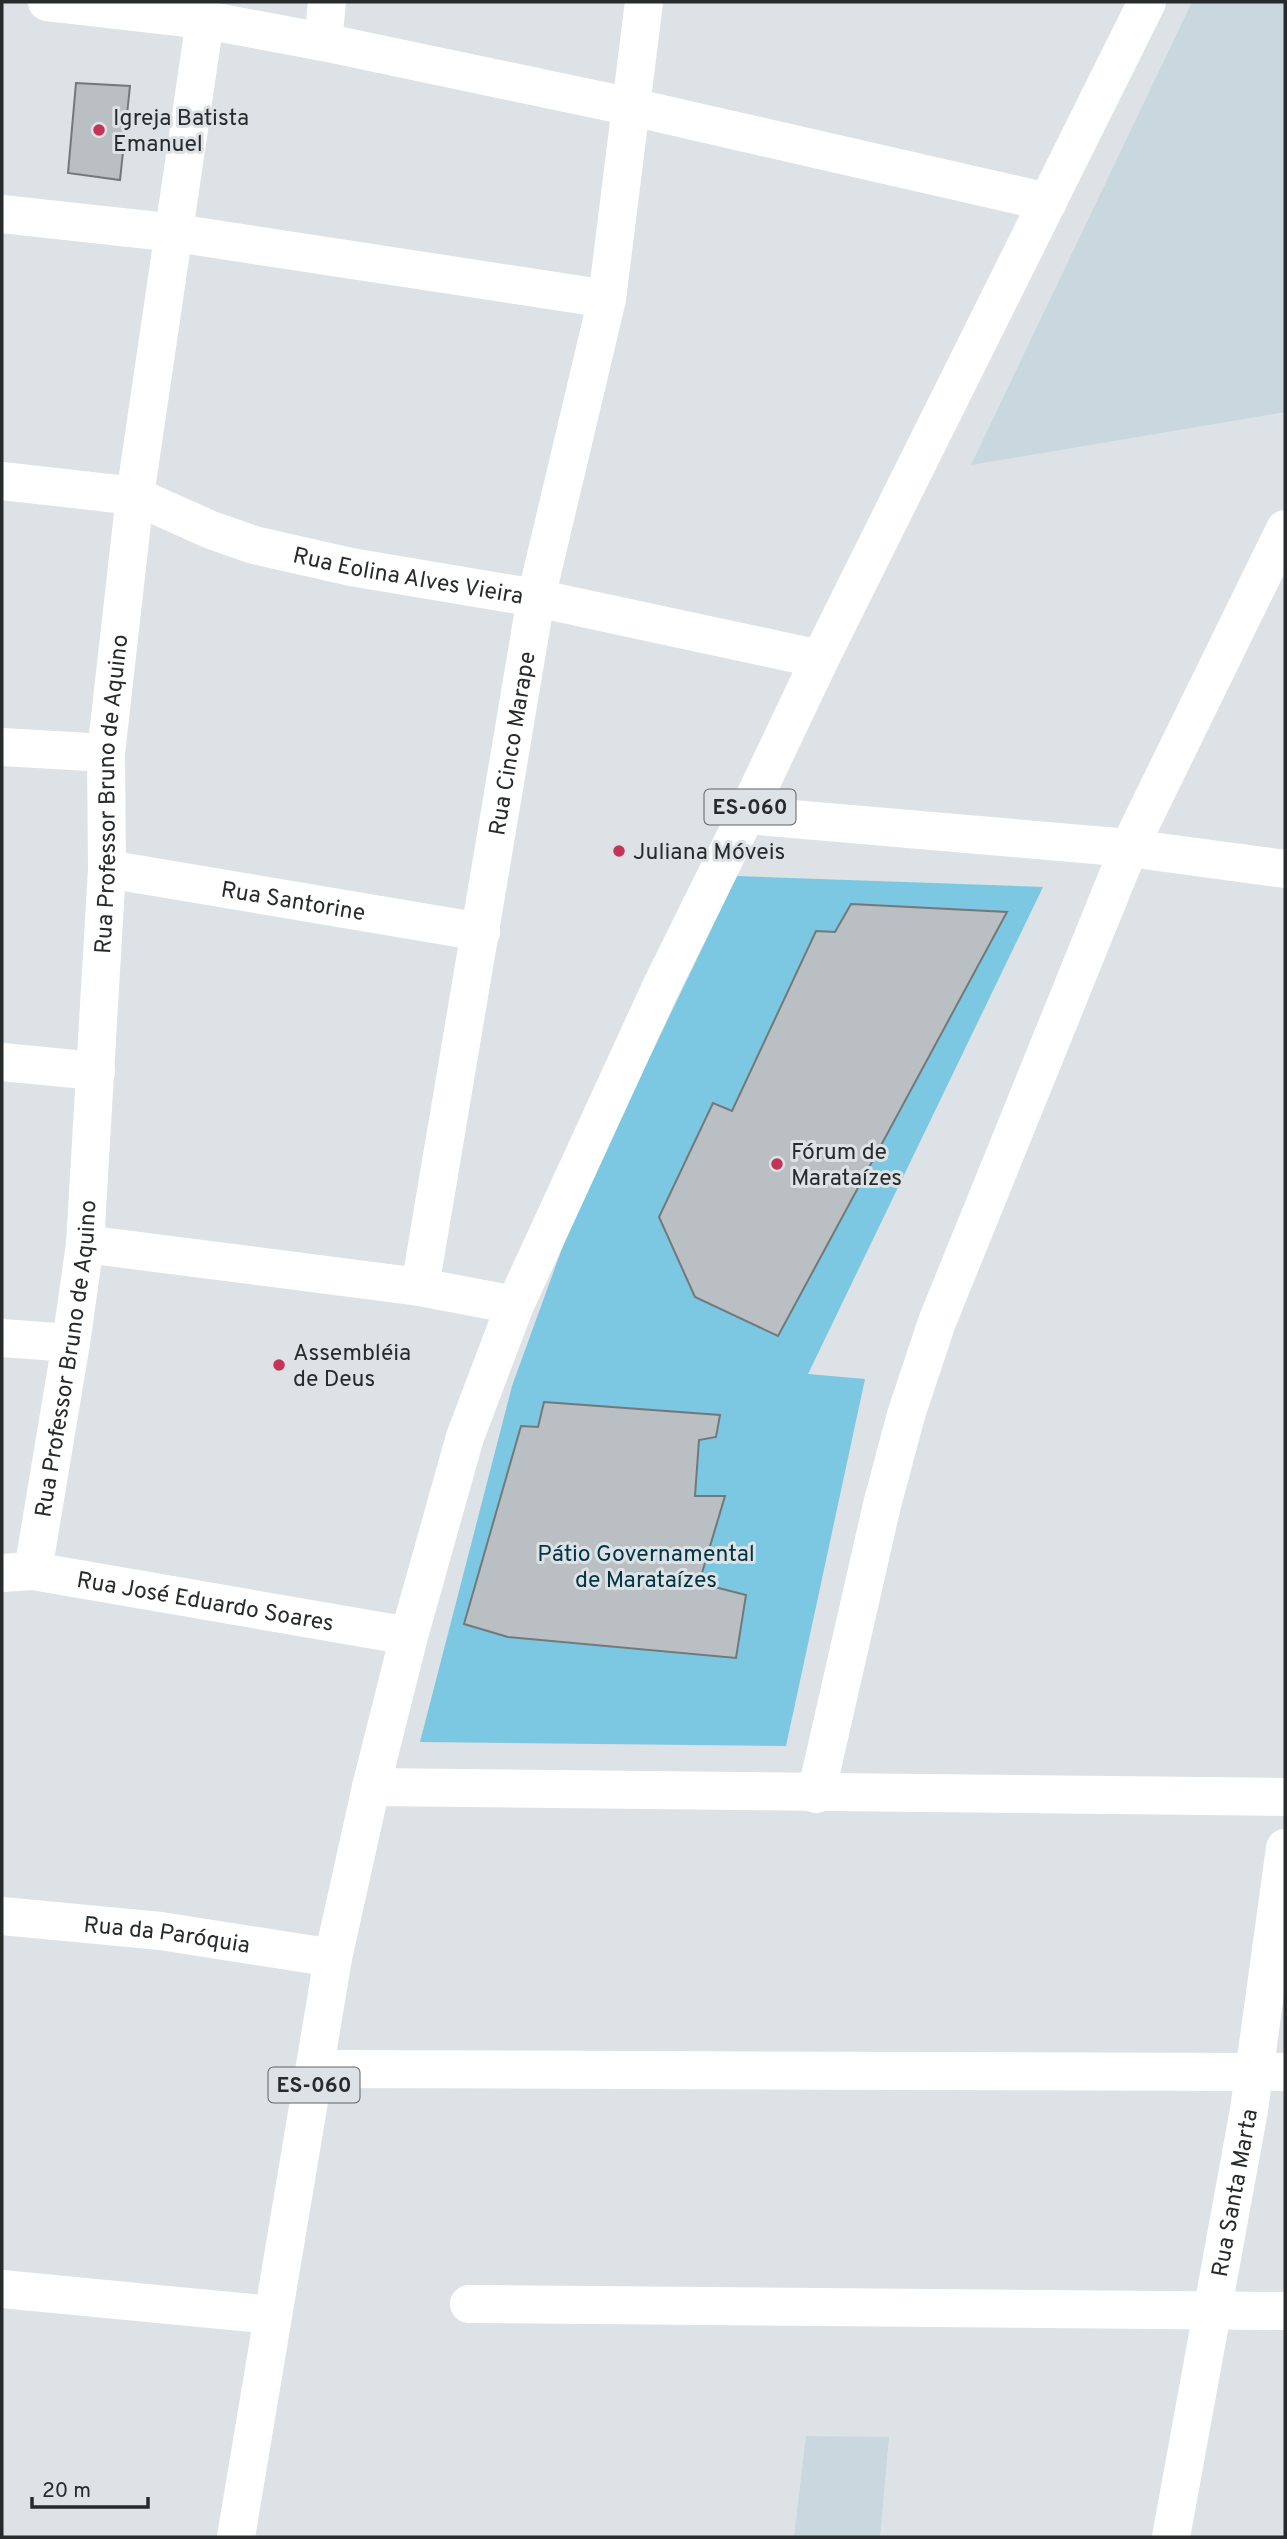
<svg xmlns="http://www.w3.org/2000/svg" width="1287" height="2539" viewBox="0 0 1287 2539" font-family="Overpass,sans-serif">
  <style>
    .built { fill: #c9d8de }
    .green { fill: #7cc7e1 }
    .building { fill: #b9bfc2; stroke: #73797b; stroke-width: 2 }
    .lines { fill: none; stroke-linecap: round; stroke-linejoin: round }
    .minor { stroke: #fff; stroke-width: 38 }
    .major { stroke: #fff; stroke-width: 38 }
    .poi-dot { fill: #c43455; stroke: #dce2e5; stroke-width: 2.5 }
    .labels { text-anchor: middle; stroke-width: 6; stroke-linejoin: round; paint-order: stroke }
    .shield { fill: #dce2e5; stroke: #5e6264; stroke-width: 2 }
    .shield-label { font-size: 21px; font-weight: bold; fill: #282b2c }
    .poi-label { font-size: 23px; fill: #282b2c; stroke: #dce2e5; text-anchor: start }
    .street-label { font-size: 23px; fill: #282b2c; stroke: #dce2e5 }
    .park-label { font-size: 23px; fill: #003543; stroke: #dce2e5 }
  </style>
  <rect width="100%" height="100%" fill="#dce2e5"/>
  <path class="built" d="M1192,2H1285V412L971,465Z
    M806,2436L889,2437L880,2537H794Z"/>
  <path class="green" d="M737,876L1043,887L808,1374L865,1379L786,1746L420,1742L512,1386L576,1210Z"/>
  <path class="building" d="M76,83L130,86L120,180L68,173Z
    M851,904L1007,912L778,1336L695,1297L659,1217L713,1103L732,1111L816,931L835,932Z
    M544,1402L720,1415L716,1437L699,1440L695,1496H725L699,1583L746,1595L736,1658L508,1637L464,1624L521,1426L538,1427Z"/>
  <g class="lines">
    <g class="minor">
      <path d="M47,2L205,20L323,42L632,107L1048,202"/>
      <path d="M323,42L327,2"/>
      <path d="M2,214L176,233L607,299"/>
      <path id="s1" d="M2,481L135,496L211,530L254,545L351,567L536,598L820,659"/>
      <path d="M2,747L106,753"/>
      <path d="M746,815L1129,848L1285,869"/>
      <path id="s2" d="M107,869L481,932"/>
      <path d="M2,1062L96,1071"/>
      <path d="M85,1244L420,1287"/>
      <path id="s3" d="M515,1305L420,1287L536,598L607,299L644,2"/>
      <path d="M2,1338L71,1343"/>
      <path id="s4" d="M33,1571L71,1343L85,1244L107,869L106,753L135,496L205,20"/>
      <path id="s5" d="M2,1573L33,1571L409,1636"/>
      <path d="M371,1787L1285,1797"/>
      <path d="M816,1794L882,1505L906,1415L937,1322L1129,848L1285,529"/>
      <path id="s6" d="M2,1916L161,1931L333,1958"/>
      <path d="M316,2069L1285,2072"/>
      <path d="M2,2289L272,2315"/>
      <path d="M469,2304L1285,2311"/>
      <path id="s7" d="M1171,2537L1249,2110L1285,1848"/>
    </g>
    <path class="major" d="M236,2537L333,1958L371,1787L409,1636L465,1437L515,1305L661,987L746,815L820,659L1147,2"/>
  </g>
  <g class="poi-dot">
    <circle cx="99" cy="130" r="7"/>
    <circle cx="619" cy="851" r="7"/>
    <circle cx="777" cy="1164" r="7"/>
    <circle cx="279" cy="1365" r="7"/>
  </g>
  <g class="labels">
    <g class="shield">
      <rect x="704.5" y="789.5" width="91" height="35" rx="5"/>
      <rect x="268.5" y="2067.5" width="91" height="35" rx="5"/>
    </g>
    <g class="shield-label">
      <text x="750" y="814">ES-060</text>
      <text x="314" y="2092">ES-060</text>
    </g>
    <g class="poi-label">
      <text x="113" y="125">Igreja Batista<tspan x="113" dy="26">Emanuel</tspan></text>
      <text x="633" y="859">Juliana Móveis</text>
      <text x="791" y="1159">Fórum de<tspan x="791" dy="26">Marataízes</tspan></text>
      <text x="293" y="1360">Assembléia<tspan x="293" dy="26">de Deus</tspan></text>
    </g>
    <g class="street-label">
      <text dy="8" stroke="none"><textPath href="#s1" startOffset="420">Rua Eolina Alves Vieira</textPath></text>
      <text dy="8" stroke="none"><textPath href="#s3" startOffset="648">Rua Cinco Marape</textPath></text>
      <text dy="8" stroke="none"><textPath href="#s4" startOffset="782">Rua Professor Bruno de Aquino</textPath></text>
      <text dy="8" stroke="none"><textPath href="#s2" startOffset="189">Rua Santorine</textPath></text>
      <text dy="8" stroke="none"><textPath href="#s4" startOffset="215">Rua Professor Bruno de Aquino</textPath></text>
      <text dy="8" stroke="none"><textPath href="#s5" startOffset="206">Rua José Eduardo Soares</textPath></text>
      <text dy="8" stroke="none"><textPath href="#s6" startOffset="166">Rua da Paróquia</textPath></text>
      <text dy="8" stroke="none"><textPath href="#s7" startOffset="350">Rua Santa Marta</textPath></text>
    </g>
    <g class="park-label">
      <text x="646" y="1561">Pátio Governamental<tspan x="646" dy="26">de Marataízes</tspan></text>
    </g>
  </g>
  <rect width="1287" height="2539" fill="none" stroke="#282b2c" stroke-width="7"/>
  <path d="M32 2497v10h116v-10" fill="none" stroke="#282b2c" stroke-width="3.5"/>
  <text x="42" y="2497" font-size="21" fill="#282b2c" stroke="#dce2e5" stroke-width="5" paint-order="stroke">20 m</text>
</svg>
